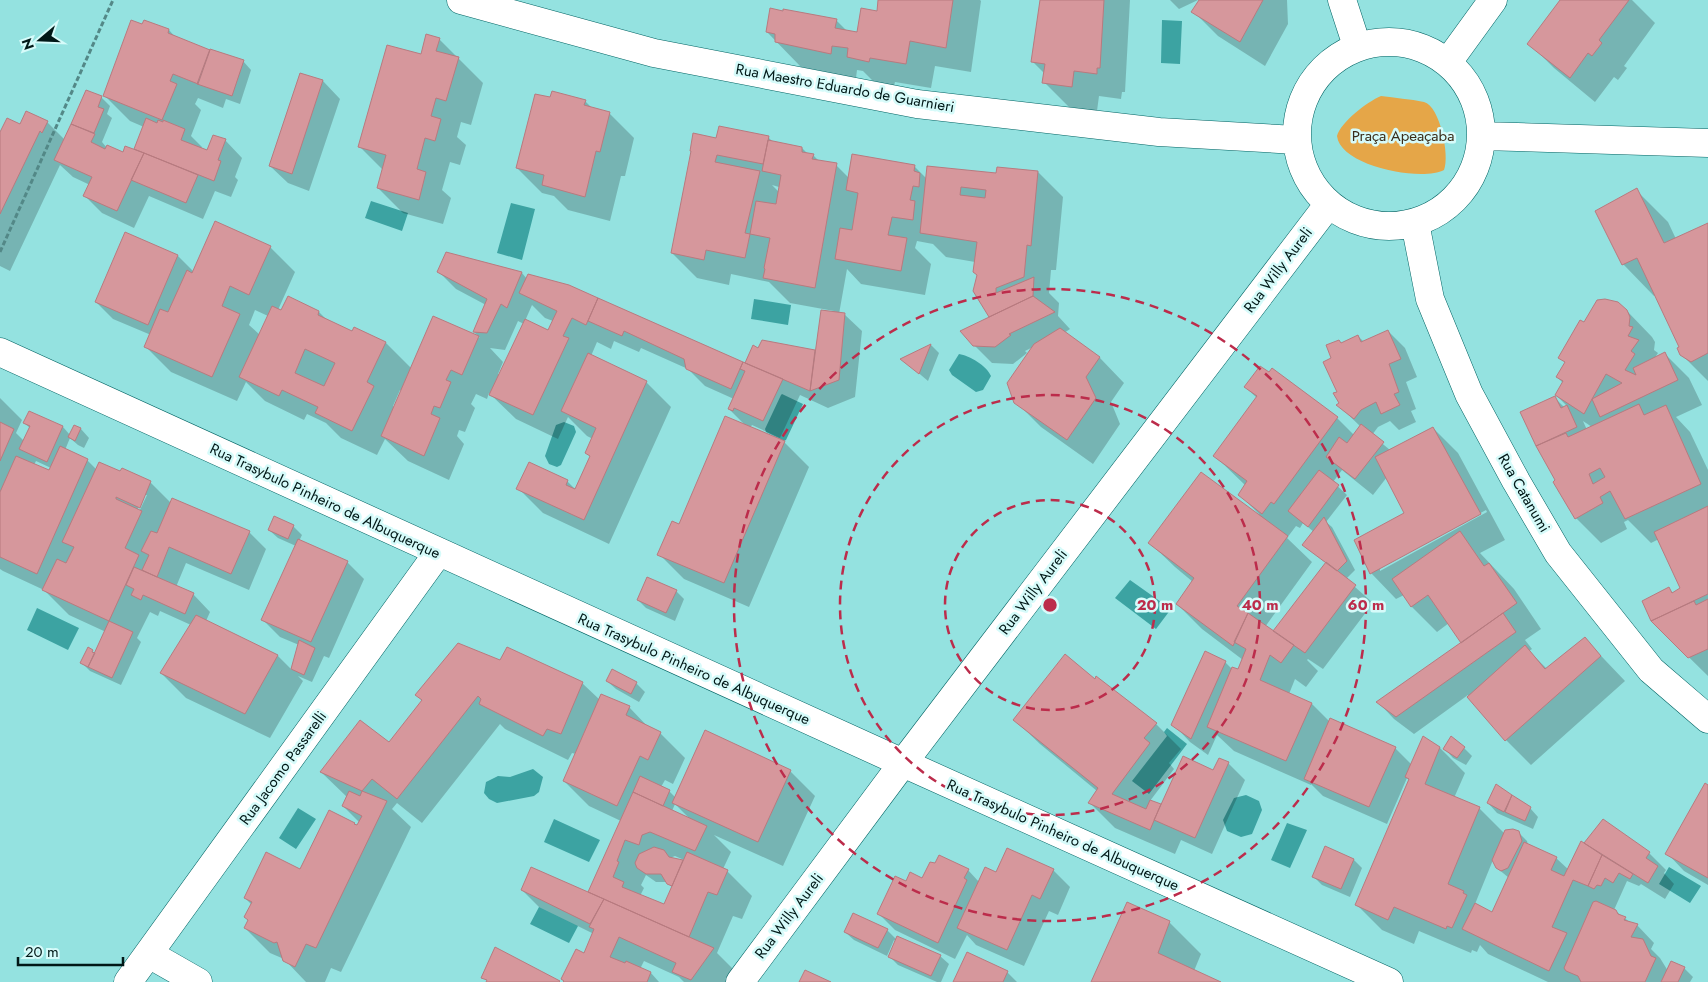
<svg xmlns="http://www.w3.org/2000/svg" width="1708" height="982" viewBox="0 0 1708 982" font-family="Jost,sans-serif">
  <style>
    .green { fill: #e5a648 }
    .water { fill: #3ca3a2 }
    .shadow { fill: #0003; fill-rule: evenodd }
    .building { fill: #d6979c; stroke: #b87a7f; fill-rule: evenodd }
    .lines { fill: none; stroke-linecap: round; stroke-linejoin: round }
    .minor-casing { stroke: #016363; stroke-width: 29 }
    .path { stroke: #538887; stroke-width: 3; stroke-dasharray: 5 2.5; stroke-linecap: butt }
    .minor { stroke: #fff; stroke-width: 28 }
    .ring { fill: none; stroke: #bc2c4b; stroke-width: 2.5; stroke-dasharray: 9 6 }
    .labels { text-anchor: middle; stroke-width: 5; stroke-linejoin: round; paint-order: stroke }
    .street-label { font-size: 15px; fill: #011817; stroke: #d6fbfa }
    .park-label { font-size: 15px; fill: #3a2c19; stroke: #d6fbfa }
    .centre { fill: #bc2c4b; stroke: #d6fbfa; stroke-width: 2.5 }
    .ring-label { font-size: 15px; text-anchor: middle; font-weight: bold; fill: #bc2c4b; stroke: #d6fbfa; stroke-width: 5; stroke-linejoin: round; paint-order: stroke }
  </style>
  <rect width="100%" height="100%" fill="#94e2e0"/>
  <path class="green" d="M1381,96C1395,98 1410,99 1424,102C1440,106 1450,156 1444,170C1421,182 1340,166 1337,136C1341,122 1367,102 1381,96Z"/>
  <path class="water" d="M1162,20L1182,21L1180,64L1161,63Z
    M371,201L408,213L402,231L365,218Z
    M511,203L535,209L522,260L497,253Z
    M754,299L791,305L788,325L751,319Z
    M959,354C970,356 986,365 991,376L983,390L976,392L952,375L949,370Z
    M782,394L803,404L786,440L784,441L766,432L765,429L781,395Z
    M564,422L574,426L576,432L561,465L557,467L549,464L545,456L556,425Z
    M1130,580L1171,609L1156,629L1115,598Z
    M37,608L79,628L68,650L27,630Z
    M1167,728L1187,744L1149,794L1132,781L1167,736L1164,732Z
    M533,769L543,777L539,792L534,796L497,803L489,799L484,793L486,782L498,776L510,777Z
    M1246,795L1259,801L1262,810L1252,834L1241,837L1227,831L1223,820L1234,798Z
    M298,808L316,819L296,849L279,838Z
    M554,819L600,840L589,862L544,842Z
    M1287,823L1307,830L1290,868L1271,860Z
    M1669,867L1701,886L1690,903L1659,884Z
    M539,907L578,926L569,943L530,924Z"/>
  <path class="shadow" d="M880,0H980L981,1L971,72L935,66L931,88L895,82L894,86H892L873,81L863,71L857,70L856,78L801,67L767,32L836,20L848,32L858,33L878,13Z
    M1041,0H1130L1125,92H1122L1121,99L1099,96L1097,111L1069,107L1044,82L1045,74L1033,62Z
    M1170,0H1198L1179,9Z
    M1201,0H1287L1288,24L1265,66L1218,36L1193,11Z
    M1561,0H1632L1655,23L1624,66L1627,68L1618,80L1614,77L1595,102L1554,68L1529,43Z
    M169,30L176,38L210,51L243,61L251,70L240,104L226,99L223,108L198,98L195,104L201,110L191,136L202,147L201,149L208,152L225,140L242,158L235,177L238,180L231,197L215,191L203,219L149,196L134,228L102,213L85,196L90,185L73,177L60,165L10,271L0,266V135L20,125L47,122L65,140L76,127L72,124L101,97L110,106L107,114L112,118L102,142L107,148L123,154L135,151L144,127L130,121L105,96Z
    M439,39L483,83L471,125L461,122L457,137L466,145L460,165L450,162L442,190L451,198L443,224L403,213L378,188L383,170L360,147L422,56Z
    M323,81L340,99L309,191L288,183L270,166Z
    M551,99L585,101L592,108L609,113L634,138L625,176H621L610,221L568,210L554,196L542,193L517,168Z
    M768,137L773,142L802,148L808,154L813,155L820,162L836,165L849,178L914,166L927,179L1038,172L1063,197L1056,270H1051L1049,293L1059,303L1058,316L1070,329L1064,333L1100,358L1124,383L1111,402L1120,424L1093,464L1041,427L1016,402L1033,347L1025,351L1027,353L1013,364L992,363L974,345L990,317L975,291L978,276L974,272L975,262L946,257L933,244L917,241L915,248L931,264L925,295L861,284L847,269L839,314H844L862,331L855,397L828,408L800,395L780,438L752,425L750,428L784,442L809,467L749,607L684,579L659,554L747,427L729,409L734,399L705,386L688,369L641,348L639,352L614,341L611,349L597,342L591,356L646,382L671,407L609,544L543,513L518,488L567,481L576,490L591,457L587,453L593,439L587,436L568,417L558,439L516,419L489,393L487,399L476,394L471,404L475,408L465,432L459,430L457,436L464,444L449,480L408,461L385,439L377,455L341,438L326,423L307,414L304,420L265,401L246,382L237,401L171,372L146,347L151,335L113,319L96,302L178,256L194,272L270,247L295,272L278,310L282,311L319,312L328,321L353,333L355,329L386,343L412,369L434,318L480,338L474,332L486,305L456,289L439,272L447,254L522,273L527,279L569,286L746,364L759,350L763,342L816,352L834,311L790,303L769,282L731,274L729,285L697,278L672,253L717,140ZM772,185L779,187V192ZM532,305L545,318L553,321L549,331L525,321ZM255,310L268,316L260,335L249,325ZM518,321L524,324L500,375L498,374L503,362L490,348L505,350ZM400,390L402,391L395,408L393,406Z
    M1636,190L1668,222L1676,239L1708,224V381L1681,354V347L1656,295L1654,296L1623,264Z
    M1627,311L1652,337L1655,342L1654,350L1658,353L1654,359L1664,353L1689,378L1702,405L1676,417L1690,432L1708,470V676L1652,621L1644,604L1669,589L1673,593L1681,589L1659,539L1651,543L1628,520L1624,522L1627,529L1601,543L1576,518L1521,413L1554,397L1565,408L1567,406L1556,395L1563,383L1557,377L1566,363L1560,358L1584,323ZM1583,421L1592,427L1587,430Z
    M1388,331L1405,348L1417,377L1406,382L1416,409L1411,411L1416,422L1399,430L1390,421L1378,427L1372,435L1390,450L1433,428L1458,453L1505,540L1480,553L1514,589L1541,629L1525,640L1532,649L1529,651L1547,669L1585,639L1625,681L1531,765L1506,740L1468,695L1414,734L1394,719L1378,702L1463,643L1449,623L1437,632L1412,607L1404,595L1396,599L1372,574L1355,541L1405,514L1387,477L1373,495L1342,470L1333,482L1347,495L1326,522L1332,527L1355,570L1346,579L1373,603L1323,669L1308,659L1307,660L1318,671L1306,687L1295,679L1289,694L1312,704L1330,722L1395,748L1412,765L1423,738L1440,748L1465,773L1454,798L1479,808L1505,834L1518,832L1527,841L1528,845L1556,858L1569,870L1585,845L1603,821L1649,853L1666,870L1664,873L1674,884L1665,899L1641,884L1639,886L1627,881L1614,910L1631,923L1637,925L1654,943L1651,949L1660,958L1668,971L1684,968L1693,977L1690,982H1548L1488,954L1480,945L1477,952L1472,950L1471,953L1419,931L1414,944L1382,930L1357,905L1409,780L1407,778L1387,824L1323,796L1311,784V785L1234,751L1217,735L1208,755L1190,742L1173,724L1225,662L1232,669L1239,671L1243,660L1202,629L1177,604L1193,582L1175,567L1150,543L1259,514L1240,495L1246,486L1215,456L1257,398L1245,387L1337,418L1354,435L1361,427L1338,405L1340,404L1333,359L1341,344L1358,336L1364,342ZM1486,510L1487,512L1380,571V568ZM1303,523L1314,532L1304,545L1326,563L1278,636L1265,627L1312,562L1287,538L1296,526L1300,528ZM1493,860L1497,868L1509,878L1493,913L1475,904Z
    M931,345L939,353L928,381L902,359Z
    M0,398L22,420L16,433L24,441L30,428L24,423L29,413L63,427L70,435L75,426L81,429L89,438L84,448L78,445L70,438L65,450L87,460L97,470L121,473L123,469L151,483L171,503L249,532L266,549L249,590L186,563L176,587L193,594L210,612L206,621L278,656L292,670L299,645L280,637L263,620L296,546L278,538L269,530L293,526L302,535L299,541L347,562L364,579L329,658L324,656L312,682L298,676L303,681L270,738L186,698L161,673L191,625L160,611L158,616L150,612L137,638L141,642L121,685L90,671L82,663L88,649L95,655L106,632L69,615L44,590L3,571L0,569ZM36,461L51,468L50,472L34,465ZM144,495H147L138,514L136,513Z
    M676,591L684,599L675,621L646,608L638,600Z
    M501,662L582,683L600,700L629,707L649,728L660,733L685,758L673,784L665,780L661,787L669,791L676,798L790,771L815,796L783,866L714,835L731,852L723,869L727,871L752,896L742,919L733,916L717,953L738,974L732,982H684L679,977L644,961L640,969L651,973L659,982H564L584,954L594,934L539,907L522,890L593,896L621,821L589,806L564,781L576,754L572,753L568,760L505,729L500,724L422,823L397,803L392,809L411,827L341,972L331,968L325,982H306L284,959L270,953L245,928L249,920L252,905L245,898L301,870L329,811L354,824L358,827L360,823L343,806L347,797L321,772L389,744L422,701L417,695ZM675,804L691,820L672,811ZM675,856L684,860V861L670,858ZM646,875L656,882H667L673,888L665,906L640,896L644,888L641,885Z
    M613,671L636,683L645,692L639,702L616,689L607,681Z
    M1095,681L1156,724L1181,749L1169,763L1174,769L1150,801L1162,806L1228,763L1245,780L1212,854L1181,840L1175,854L1115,828L1090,803L1097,791L1040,744L1015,720Z
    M1464,748L1472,756L1466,765L1453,758L1445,749Z
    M1496,786L1530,808L1538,817L1533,829L1497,813L1489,804Z
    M1708,786V885L1684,871L1667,853Z
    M1354,860L1362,868L1350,897L1322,885L1313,876Z
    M968,870L979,882L1053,870L1070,887L1058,915L1049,911L1024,966L976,945L967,935L955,959L895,930L878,913L906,883Z
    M1169,922L1201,954L1194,971L1218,982H1092Z
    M887,930L897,940L940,956L949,964L941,982H937L898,965L889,956L896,941L894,940L887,956L854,940L845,932Z
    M1007,972L1017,982H955Z"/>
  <path class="building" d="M878,0H953L946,48L910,41L906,64L870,58L869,62L847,57L848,48L832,46L831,54L775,42V34L766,32L770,8L783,11V9L837,19L835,28L857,32L861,8L877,11Z
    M1040,0H1104L1100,68H1097V74L1074,71L1072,87L1042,83L1045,64L1031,62Z
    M1199,0H1263L1240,42L1191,12Z
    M1560,0H1629L1599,40L1602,43L1592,56L1588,53L1570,78L1527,44Z
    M131,20L142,24L144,20L169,29L168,33L210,50L198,84L173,74L170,81L177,84L162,120L103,96Z
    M426,34L440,38L436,51L459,57L446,101L436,98L431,116L441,119L435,141L425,138L417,169L426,172L419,200L377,188L386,155L358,147L387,45L421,54Z
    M210,49L244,60L232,96L197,84Z
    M300,73L323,80L292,174L269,166Z
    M86,90L102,96L98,107L104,109L94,133L71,124Z
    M552,91L586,100L584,105L610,112L600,152L596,151L585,197L542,185L544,175L516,168L535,94L550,97Z
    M26,111L48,121L42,133L40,131L0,214V132L7,118L20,124Z
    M146,118L157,123L158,120L163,122V120L185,129L181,140L207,150L213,135L226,139L218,160L221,161L214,181L134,149Z
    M71,124L95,134L91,142L105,149L107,145L123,152L125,146L144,153L117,211L83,196L92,177L54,160Z
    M719,126L769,136L763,164L717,155L715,162L760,171L745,233L750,234L745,258L706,250L704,260L671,253L691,151H690L693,133L716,138Z
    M768,140L802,147V152L814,154L812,159L837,163L815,288L763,278L765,269L764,268L770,238L750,234L756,201L776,204L781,175L762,171Z
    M144,153L198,175L186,203L131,180Z
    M852,154L915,165L914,171L920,173L919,187L913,186L910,200L915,201L913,220L892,217L888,235L907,238L901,271L835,259L840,228L852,230L858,193L846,190Z
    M927,166L996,173L997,167L1038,171L1031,246L1027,245L1024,277L996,288V293L1034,277L1033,296L989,317L973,291L977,275L973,272L977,242L920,233ZM961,187L986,190L985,198L960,195Z
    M1637,188L1664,243L1708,223V353L1691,362L1680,355L1677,348L1679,347L1637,258L1622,265L1595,211Z
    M215,221L271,246L249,295L230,286L222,306L240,314L212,377L144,347L160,309L168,312L187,270L192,273Z
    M125,232L178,255L148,325L95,302Z
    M446,252L522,272L507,308L501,304L487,333L473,332L487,299L437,272Z
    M528,274L569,285L598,298L586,325L572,318L563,336L569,338L533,415L489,395L525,319L548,330L557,311L519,293Z
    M288,296L319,311L318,315L352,331L354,327L386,342L367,382L374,386L352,431L315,413L318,407L282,390L279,396L239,377L272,306L281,310ZM305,349L335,363L324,386L295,373Z
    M1033,296L1055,312L1009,334L1011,335L995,347L973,346L960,331Z
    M598,298L743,362L731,389L686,369L684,359L624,331L622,336L588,321Z
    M1605,299L1618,302L1627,310L1630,317L1629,326L1633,327L1628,336L1639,340L1631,351L1635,354L1625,370L1636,375L1633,368L1665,352L1678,380L1600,417L1592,399L1584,414L1555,395L1563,381L1556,377L1565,362L1558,358L1580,320L1584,322L1597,300ZM1606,374L1622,383L1592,399Z
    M821,310L845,313L839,380L810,391Z
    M433,316L479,336L462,375L451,370L446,380L451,382L440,408L434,406L431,414L440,418L424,456L381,436Z
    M1060,328L1100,357L1086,377L1096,398L1067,440L1014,403L1007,383L1034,344Z
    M1388,330L1401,359L1389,364L1399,392L1394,394L1400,405L1381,414L1376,402L1361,410L1354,419L1336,405L1339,403L1333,393L1337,392L1323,362L1331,358L1326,345L1339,340L1341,343L1358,335L1361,342Z
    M762,340L815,350L810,391L745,363L753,345L758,348Z
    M931,344L919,374L900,359Z
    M588,353L647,381L584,520L516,489L529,462L568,480L566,485L575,489L590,456L585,453L596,428L561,411Z
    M743,362L783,379L763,421L734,408L733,411L728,409L745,371L740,369Z
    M1260,366L1269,372L1272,368L1338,417L1274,504L1271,502L1262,514L1238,495L1247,481L1213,456L1257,396L1244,387Z
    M1555,396L1561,408L1567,405L1577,427L1536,446L1520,412Z
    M1639,404L1644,415L1666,405L1701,484L1625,519L1610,491L1600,497L1603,503L1575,519L1553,482L1555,480L1536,446L1566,433L1568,437ZM1600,468L1605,477L1593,484L1589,474Z
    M29,411L63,426L47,462L19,449L30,426L23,423Z
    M725,416L785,441L724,583L657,555L672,521L679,524Z
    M0,422L14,429L0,461Z
    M1361,424L1384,442L1355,479L1326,457L1339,437L1347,443Z
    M74,425L81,428L75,441L68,437Z
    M1433,427L1481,514L1370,574L1354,540L1404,513L1375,457Z
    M60,446L88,459L37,574L0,557V492L16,456L49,470Z
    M99,462L120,471L122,468L151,481L140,508L116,497V499L142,511L125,548L139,555L109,621L42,590L57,559L66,563L74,547L62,542Z
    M1319,470L1339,485L1308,527L1288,511Z
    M1201,472L1288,536L1237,606L1248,613L1233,646L1176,604L1194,578L1148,543Z
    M172,498L250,531L231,574L169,547L157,577L142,570L149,555L141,551L151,531L157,533Z
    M1708,506V594L1651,621L1642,601L1669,587L1672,593L1680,588L1654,532Z
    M274,516L294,525L288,539L268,530Z
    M1324,517L1347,561L1337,571L1302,545Z
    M1460,531L1484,566L1489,563L1517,603L1461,643L1428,595L1411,607L1392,579Z
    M298,539L348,561L311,642L261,620Z
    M1326,562L1356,585L1305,653L1273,631Z
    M134,567L194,593L185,614L143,595L141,600L131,595L134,589L126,585Z
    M647,577L677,590L666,613L637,600Z
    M1708,599V649L1688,658L1651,621L1694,601L1696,605Z
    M1248,613L1294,645L1281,663L1270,655L1260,680L1312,703L1286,761L1207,727L1232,667L1238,669L1246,649L1234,642Z
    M1503,613L1516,632L1396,717L1376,702Z
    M196,615L278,655L245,714L160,673Z
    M109,621L133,632L112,678L88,667Z
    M1585,637L1601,656L1505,741L1467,697L1525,645L1545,669Z
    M299,640L315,648L304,675L291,669Z
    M458,643L500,660L507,647L583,682L561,734L547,729L543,736L479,704L481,699L478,696L397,799L372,779L362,791L320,772L360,720L389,742L422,700L415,695Z
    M88,647L93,650L92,652L95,653L88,667L80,663Z
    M1205,651L1226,661L1191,739L1171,725Z
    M1065,654L1095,679L1096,676L1157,723L1144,738L1150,743L1112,794L1146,809L1150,800L1161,804L1150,830L1088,803L1098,788L1013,720Z
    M612,669L637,682L631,694L606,681Z
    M601,694L630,706L626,715L661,732L648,760L640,756L617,806L563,781Z
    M1330,718L1396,747L1369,807L1304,779Z
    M705,730L791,770L758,842L672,803Z
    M1423,736L1440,747L1425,784L1480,807L1448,884L1464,891L1463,893L1467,895L1452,928L1447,926L1446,929L1394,907L1388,920L1355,905L1409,779L1405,777Z
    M1451,736L1465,747L1457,758L1443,749Z
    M1183,756L1213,770L1219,758L1229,762L1195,838L1154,820Z
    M640,776L670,790L663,806L633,792Z
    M1705,783L1708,785V878L1665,854Z
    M1496,784L1512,795L1504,812L1487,803Z
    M349,791L360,796L362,791L387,801L316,948L306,944L295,967L283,961L277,942L274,943L244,928L248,920L244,917L252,902L244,898L266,852L300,869L329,810L355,823L354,824L357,825L362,816L342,806Z
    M633,792L707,826L695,851L650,832L642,835L639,845L625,840L617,861L619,862L613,877L624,882L622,887L664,904L687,852L728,870L717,895L708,892L689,937L588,892Z
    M1512,795L1531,807L1525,821L1505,812Z
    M1603,819L1650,852L1646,858L1658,866L1648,883L1584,843Z
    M1513,829L1519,831L1522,841L1508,868L1501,871L1496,868L1492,860L1505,830Z
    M1581,841L1602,855L1588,886L1573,880L1552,927L1567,933L1549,971L1462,929L1475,903L1492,912L1524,842L1557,857L1551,870L1564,876Z
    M1325,846L1354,859L1341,889L1312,877Z
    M654,847L664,850L669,857L683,860L672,886L667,884L661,874H646L637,868L635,863L639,854Z
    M1007,848L1054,869L1040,899L1032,895L1007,950L957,928L985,867L996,872Z
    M939,855L969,869L964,878L967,880L938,943L877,914L895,876L906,881L910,872L922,878L930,862L935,863Z
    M1602,855L1633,874L1630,879L1619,873L1613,883L1605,878L1601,886L1597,885L1594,889L1588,886Z
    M531,867L604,899L590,924L521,890Z
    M604,899L606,900L714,948L691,980L672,972L676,963L619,937L610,957L625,963L626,961L651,972L647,982H563L564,981L561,979L576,949L584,953L594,929L589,927Z
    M1596,901L1616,910L1618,914L1626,917L1624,920L1638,924L1631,937L1643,939L1651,956L1656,958L1645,982H1581L1578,976L1566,971L1564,968L1593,902Z
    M1127,902L1170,921L1158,953L1221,982H1091Z
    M853,913L888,929L878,948L844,932Z
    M897,936L941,955L931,976L888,957Z
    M495,947L560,981L559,982H486L487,980L481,978Z
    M967,952L1008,971L1003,982H953Z
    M1671,961L1685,967L1678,982H1661Z
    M805,970L831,982H799Z"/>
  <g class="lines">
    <defs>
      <path id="minor" d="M461,0L654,53L917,104L1159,132L1296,140
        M1342,0L1357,46
        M1297 134a92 92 0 1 1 184 0a92 92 0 1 1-184 0Z
        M1448,62L1493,0
        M1482,136L1708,143
        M1415,223L1430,299L1469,394L1516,481L1558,553L1651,670L1708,719
        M0,352L903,763L1389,982
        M149,954L198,982
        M128,982L438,553
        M740,982L903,763L1328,205"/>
    </defs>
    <use href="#minor" class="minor-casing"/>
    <path class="path" d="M0,252L113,0"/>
    <use href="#minor" class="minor"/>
  </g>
  <g class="ring">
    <circle cx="1050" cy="605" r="105"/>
    <circle cx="1050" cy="605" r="210"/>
    <circle cx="1050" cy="605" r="316"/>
  </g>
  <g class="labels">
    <g class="street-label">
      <text transform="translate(845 88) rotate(10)" y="5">Rua Maestro Eduardo de Guarnieri</text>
      <text transform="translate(1278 270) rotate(-53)" y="5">Rua Willy Aureli</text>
      <text transform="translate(1524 493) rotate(60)" y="5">Rua Catanumi</text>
      <text transform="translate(325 501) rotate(25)" y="5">Rua Trasybulo Pinheiro de Albuquerque</text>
      <text transform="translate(1033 592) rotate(-53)" y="5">Rua Willy Aureli</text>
      <text transform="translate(694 669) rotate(24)" y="5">Rua Trasybulo Pinheiro de Albuquerque</text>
      <text transform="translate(283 768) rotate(-54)" y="5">Rua Jacomo Passarelli</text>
      <text transform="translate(1063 835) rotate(24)" y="5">Rua Trasybulo Pinheiro de Albuquerque</text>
      <text transform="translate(789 916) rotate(-53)" y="5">Rua Willy Aureli</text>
    </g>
    <g class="park-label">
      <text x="1403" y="141">Praça Apeaçaba</text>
    </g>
  </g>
  <circle cx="1050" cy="605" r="8" class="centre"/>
  <g class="ring-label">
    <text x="1155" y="610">20 m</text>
    <text x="1260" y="610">40 m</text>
    <text x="1366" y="610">60 m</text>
  </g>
  <g transform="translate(40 40) rotate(251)" stroke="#d6fbfa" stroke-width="4" paint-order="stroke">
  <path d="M0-4L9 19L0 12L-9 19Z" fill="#011817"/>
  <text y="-8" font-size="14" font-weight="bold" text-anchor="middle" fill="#011817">N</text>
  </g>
  <path d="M18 957v8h105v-8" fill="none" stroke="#011817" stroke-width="2.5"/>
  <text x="25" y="957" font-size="15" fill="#011817" stroke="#d6fbfa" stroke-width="4" paint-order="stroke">20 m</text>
</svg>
